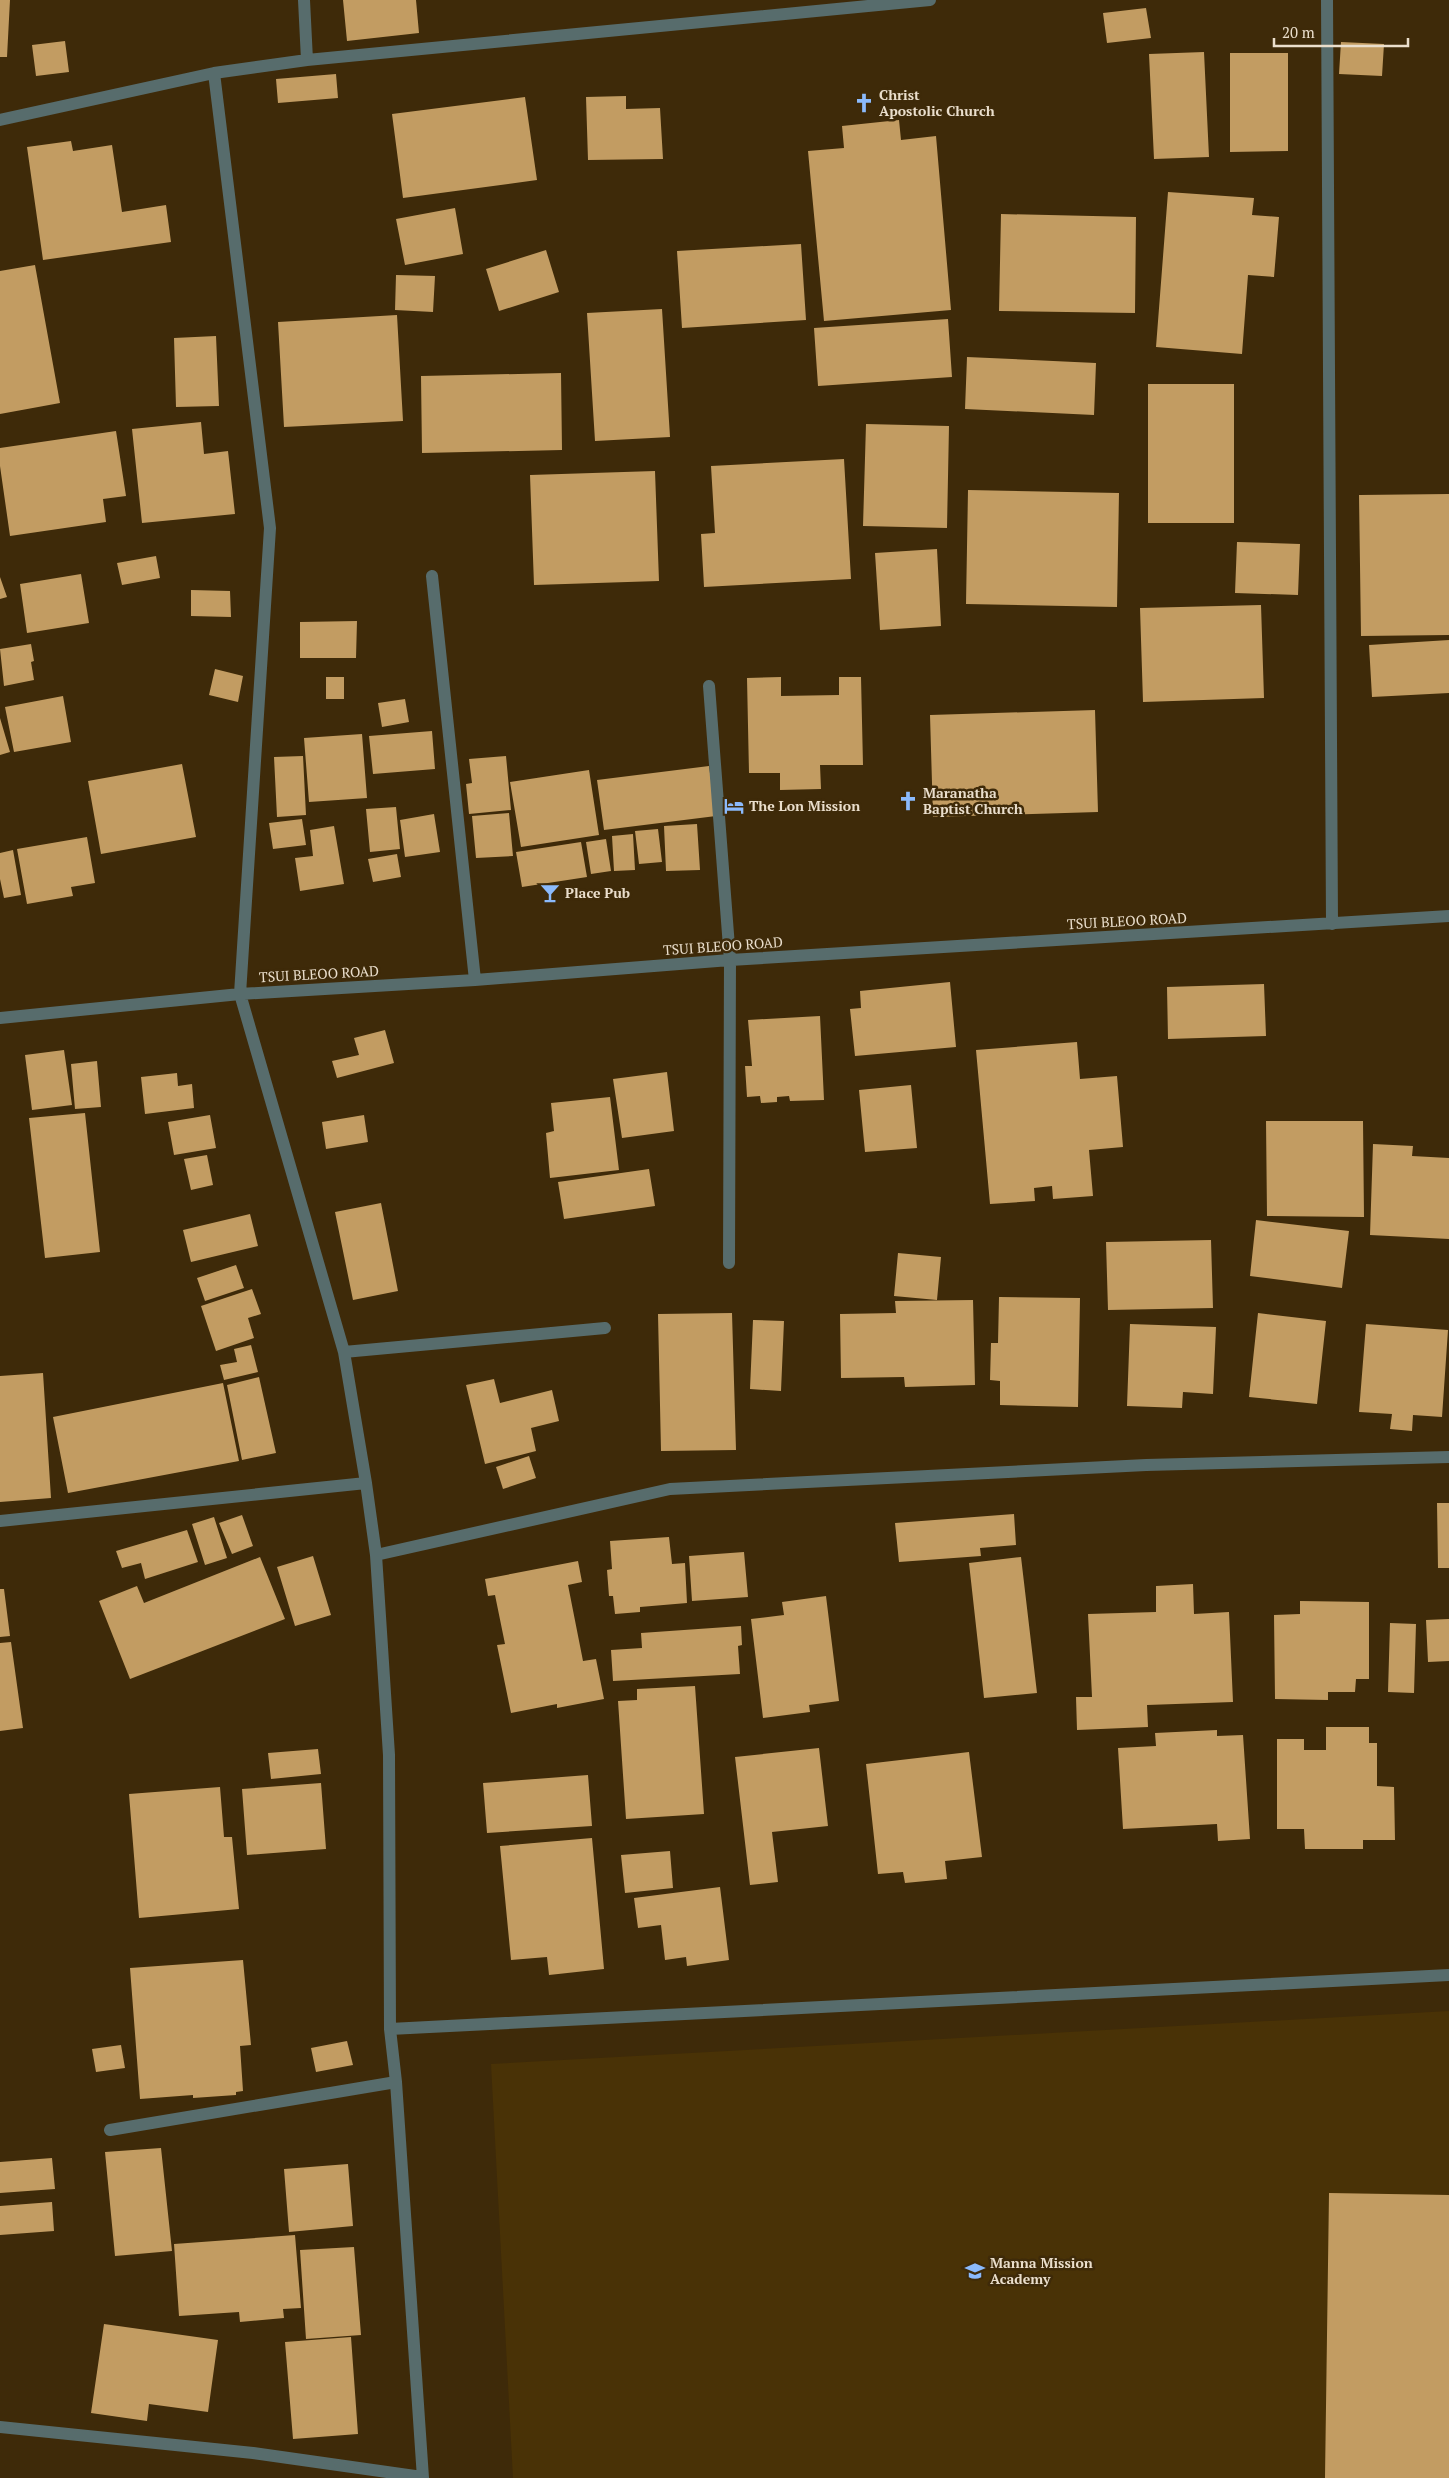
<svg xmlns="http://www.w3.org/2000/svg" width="1449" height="2478" viewBox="0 0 1449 2478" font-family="'PT Serif',serif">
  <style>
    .built { fill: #493206 }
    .building { fill: #c29c62 }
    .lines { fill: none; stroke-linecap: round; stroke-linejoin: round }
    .minor { stroke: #576c6c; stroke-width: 12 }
    .labels { text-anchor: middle; stroke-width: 5; stroke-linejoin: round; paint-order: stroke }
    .poi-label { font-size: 14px; font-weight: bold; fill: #eadecc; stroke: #3e2a09; text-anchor: start }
    .street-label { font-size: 14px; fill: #eadecc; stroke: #3e2a09 }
  </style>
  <rect width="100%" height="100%" fill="#3e2a09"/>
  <path class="built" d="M1449,2011V2478H513L491,2064Z"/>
  <path class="building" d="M0,0H10L7,57H0Z
    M343,0H416L419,33L347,41Z
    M1146,8L1151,38L1107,43L1103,13Z
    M65,41L69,72L36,76L32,45Z
    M1341,42L1384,44L1382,76L1339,74Z
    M1204,52L1209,157L1154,159L1149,54Z
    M1230,53H1288V151L1230,152Z
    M336,74L338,98L278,103L276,79Z
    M626,96V109L660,108L663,159L588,160L586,97Z
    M525,97L537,180L403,198L392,114Z
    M899,120L901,140L936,136L951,310L824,321L808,151L844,148L842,126Z
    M71,141L73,151L112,145L122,212L166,205L171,242L43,260L27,147Z
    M1168,192L1254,198L1252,215L1279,217L1274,277L1248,275L1242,354L1156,347Z
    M455,208L463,254L405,265L396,219Z
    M1001,214L1136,217L1135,313L999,311Z
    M801,244L806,320L682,328L677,251Z
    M546,250L559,292L499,311L486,269Z
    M35,265L60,403L0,414V271Z
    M396,275L435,276L433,312L395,310Z
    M662,309L670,437L595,441L587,313Z
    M397,315L403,421L284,427L278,322Z
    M948,319L952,377L818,386L814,328Z
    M216,336L219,406L176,407L174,338Z
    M967,357L1096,363L1094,415L965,409Z
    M561,373L562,450L422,453L421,376Z
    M1148,384H1234V523H1148Z
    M201,422L204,454L228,451L235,514L142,523L132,429Z
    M866,424L949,426L947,528L863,526Z
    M116,431L126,496L103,499L106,522L10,536L0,466V448Z
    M844,459L851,579L704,587L701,534L715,533L711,466Z
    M655,471L659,581L534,585L530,475Z
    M968,490L1119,493L1117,607L966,604Z
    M1449,494V635L1361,636L1359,495Z
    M1237,542L1300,544L1298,595L1235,593Z
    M937,549L941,626L880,630L875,553Z
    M156,556L160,578L122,585L117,563Z
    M81,574L89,623L27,633L20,584Z
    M0,577L7,597L0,599Z
    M191,590L230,591L231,617L191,616Z
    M1261,605L1264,698L1143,702L1140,608Z
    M357,621L356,658H300V622Z
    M1449,640V693L1372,697L1369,645Z
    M31,644L34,661L31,662L34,680L4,686L0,649Z
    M215,669L243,676L238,702L209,695Z
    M326,677H344V699H326Z
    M781,677V696L839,695V677H861L863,765H820L821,789L780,790V773H749L747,678Z
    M63,696L71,742L14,752L5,707Z
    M405,699L409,722L382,727L378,703Z
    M1095,710L1098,812L933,817L930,715Z
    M0,718L10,752L0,755Z
    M432,731L435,769L373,774L369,736Z
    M362,734L367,798L309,802L304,738Z
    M303,756L306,815L277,817L274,757Z
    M506,756L511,810L469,814L466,784L472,783L469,759Z
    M182,764L196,837L101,854L88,781Z
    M709,766L716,816L604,830L597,780Z
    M589,770L599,835L521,847L510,782Z
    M396,807L400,849L370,852L366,809Z
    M509,813L513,856L476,858L472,816Z
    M434,814L440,852L405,857L400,820Z
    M302,819L306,845L273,849L269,823Z
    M697,824L700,870L666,871L664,826Z
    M334,826L344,884L300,891L295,858L313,856L310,830Z
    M658,829L662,862L639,864L635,831Z
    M633,834L635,870L614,871L612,836Z
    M87,837L95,883L71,887L73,896L27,904L17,849Z
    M606,839L611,871L591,874L586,842Z
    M581,842L587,877L522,887L516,852Z
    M13,850L21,895L4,898L0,879V853Z
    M397,854L401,877L373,882L368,859Z
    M950,982L956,1047L855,1056L850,1009L861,1008L860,991Z
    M1264,984L1266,1036L1168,1039L1167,987Z
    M820,1016L824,1100L790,1101L789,1096L777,1097V1102L761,1103L760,1096L747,1097L745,1066H752L748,1020Z
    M385,1030L394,1063L337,1078L332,1061L359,1055L354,1038Z
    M1077,1042L1080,1079L1117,1076L1123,1147L1089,1150L1093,1196L1053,1199L1052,1186L1034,1188L1035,1201L990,1204L976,1050Z
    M64,1050L72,1105L32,1110L25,1055Z
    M97,1061L101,1107L75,1109L71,1064Z
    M667,1072L674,1131L622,1138L613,1079Z
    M177,1073L178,1086L192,1084L194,1108L145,1114L141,1077Z
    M911,1085L917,1148L865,1152L859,1090Z
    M610,1097L619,1170L550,1178L546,1133L554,1131L551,1103Z
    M85,1113L100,1252L45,1258L29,1118Z
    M210,1115L216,1148L174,1155L168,1122Z
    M364,1115L368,1142L326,1149L322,1122Z
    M1266,1121H1363L1364,1217L1267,1216Z
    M1373,1144L1413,1146L1412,1156L1449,1158V1239L1370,1235Z
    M207,1155L213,1185L191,1190L184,1159Z
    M649,1169L655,1206L564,1219L558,1182Z
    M381,1203L398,1291L353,1300L335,1212Z
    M250,1214L258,1246L191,1262L183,1230Z
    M1256,1220L1349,1231L1342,1288L1250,1276Z
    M1211,1240L1213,1308L1108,1310L1106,1242Z
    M898,1253L941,1257L937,1300L894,1296Z
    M236,1265L244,1288L205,1301L197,1278Z
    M252,1289L261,1314L248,1318L254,1338L216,1351L201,1306Z
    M999,1297L1080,1298L1078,1407L1000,1405V1381L990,1380L991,1343H998Z
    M973,1300L975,1385L905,1387L904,1377L841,1378L840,1314L896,1313L895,1301Z
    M732,1313L736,1450L661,1451L658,1314Z
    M1258,1313L1326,1321L1317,1404L1249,1397Z
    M753,1320L784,1321L781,1391L750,1389Z
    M1130,1324L1216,1327L1213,1394L1183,1392L1182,1408L1127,1406Z
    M1366,1324L1448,1330L1442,1417L1413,1415L1412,1431L1390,1429L1392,1414L1359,1412Z
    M251,1345L258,1372L224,1380L220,1365L237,1362L234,1349Z
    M43,1373L51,1498L0,1502V1376Z
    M259,1377L276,1453L242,1460L227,1385Z
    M494,1379L500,1403L552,1390L559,1421L531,1428L536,1451L485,1464L466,1385Z
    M223,1383L239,1461L68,1493L53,1417Z
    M529,1456L536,1478L503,1489L496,1467Z
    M1437,1503H1449V1568H1438Z
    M1014,1514L1016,1545L980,1548L981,1556L899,1562L895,1523Z
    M242,1515L253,1546L232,1554L219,1523Z
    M214,1517L227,1558L205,1565L192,1524Z
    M187,1530L198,1562L145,1579L141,1563L122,1568L116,1551Z
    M669,1537L672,1564L685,1563L687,1603L640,1607V1612L615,1614L613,1596H609L607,1570L612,1569L610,1541Z
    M744,1552L748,1597L692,1601L689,1556Z
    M313,1556L331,1615L295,1626L277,1567Z
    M260,1557L285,1619L130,1679L99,1601L137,1586L144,1603Z
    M1021,1557L1037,1693L984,1698L969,1563Z
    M578,1561L582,1582L568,1585L583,1661L596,1659L604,1699L557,1708V1704L511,1713L497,1645L505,1644L495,1595L488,1596L485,1579Z
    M1193,1584L1194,1614L1229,1612L1233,1702L1147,1705L1148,1727L1077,1730L1076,1697H1092L1088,1614L1156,1612V1586Z
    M0,1589H4L10,1636L0,1637Z
    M826,1596L839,1701L809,1705L810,1712L763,1718L751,1619L784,1615L782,1602Z
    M1300,1601L1369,1602V1679H1356L1355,1692H1328V1700L1275,1699L1274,1615L1300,1614Z
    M1449,1619V1661L1428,1662L1426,1620Z
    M1390,1623L1416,1624L1414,1693L1388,1692Z
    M741,1626L742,1645L738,1646L740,1674L613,1681L611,1650L642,1648L641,1633Z
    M11,1642L23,1728L0,1731V1643Z
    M695,1686L704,1814L626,1819L618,1701L637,1700V1689Z
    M1326,1727H1369V1743H1377V1786L1394,1787L1395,1840H1363V1849H1305L1304,1829H1277V1739H1304V1750H1326Z
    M1217,1730V1736L1243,1735L1250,1839L1218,1841L1217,1824L1123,1829L1118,1748L1156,1746L1155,1733Z
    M819,1748L828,1826L772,1832L778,1882L750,1885L735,1757Z
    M318,1749L321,1774L271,1779L268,1753Z
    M969,1752L982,1857L945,1861L947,1879L905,1883L903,1872L878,1874L866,1764Z
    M588,1775L592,1826L487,1833L483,1783Z
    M321,1783L326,1849L247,1855L242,1789Z
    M220,1787L224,1837H232L239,1909L139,1918L129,1794Z
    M592,1838L604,1969L549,1975L547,1957L511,1960L500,1846Z
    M670,1851L673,1888L625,1893L621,1855Z
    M720,1887L729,1960L687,1966L686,1957L665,1960L661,1925L638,1928L634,1898Z
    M243,1960L251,2045L240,2046L243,2091L236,2092V2095L193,2098V2095L140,2099L130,1968Z
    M347,2041L353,2065L316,2072L311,2048Z
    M121,2045L125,2068L96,2072L92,2049Z
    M161,2148L172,2251L115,2256L105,2152Z
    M52,2158L55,2189L0,2193V2162Z
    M348,2164L353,2226L289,2232L284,2169Z
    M1329,2193L1449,2195V2478H1325Z
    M52,2202L54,2231L0,2235V2206Z
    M295,2235L301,2308L283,2309L284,2318L240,2322L239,2312L179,2316L174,2244Z
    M354,2247L361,2335L306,2339L300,2250Z
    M104,2324L218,2340L208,2412L149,2404L147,2421L91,2413Z
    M351,2337L358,2434L293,2439L285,2342Z"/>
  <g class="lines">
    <path class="minor" d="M304,0L307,60
      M1327,0L1332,924
      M214,73L270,528L240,994L344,1352L366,1483L376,1555L389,1755L390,2029L396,2082L423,2478
      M0,120L214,73L307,60L930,0
      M432,576L475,980
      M709,686L730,960L729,1263
      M0,1018L240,994L475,980L730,960L1449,916
      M344,1352L605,1328
      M0,1521L366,1483
      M376,1555L670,1489L1146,1465L1449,1457
      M390,2029L1449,1975
      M110,2130L396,2082
      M0,2427L253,2453L422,2477"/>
  </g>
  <defs>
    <symbol id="church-bare" viewBox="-9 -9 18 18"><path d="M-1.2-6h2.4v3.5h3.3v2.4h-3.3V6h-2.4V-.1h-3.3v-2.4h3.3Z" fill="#8bbafc" stroke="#3e2a09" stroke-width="2.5" paint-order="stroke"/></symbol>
    <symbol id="hotel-bare" viewBox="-9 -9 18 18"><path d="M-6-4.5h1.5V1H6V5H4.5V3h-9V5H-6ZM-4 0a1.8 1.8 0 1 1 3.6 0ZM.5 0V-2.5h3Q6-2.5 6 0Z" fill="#8bbafc" stroke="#3e2a09" stroke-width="2.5" paint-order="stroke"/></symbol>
    <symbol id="bar-bare" viewBox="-9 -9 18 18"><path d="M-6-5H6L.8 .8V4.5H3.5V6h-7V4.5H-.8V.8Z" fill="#8bbafc" stroke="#3e2a09" stroke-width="2.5" paint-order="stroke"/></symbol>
    <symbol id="school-bare" viewBox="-9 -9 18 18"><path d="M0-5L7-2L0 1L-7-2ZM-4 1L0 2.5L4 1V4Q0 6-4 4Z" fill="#8bbafc" stroke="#3e2a09" stroke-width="2.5" paint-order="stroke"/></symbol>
  </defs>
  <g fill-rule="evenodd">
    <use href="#church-bare" x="850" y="89" width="28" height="28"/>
    <use href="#church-bare" x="894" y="787" width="28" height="28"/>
    <use href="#hotel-bare" x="720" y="792" width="28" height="28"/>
    <use href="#bar-bare" x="536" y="879" width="28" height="28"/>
    <use href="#school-bare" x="961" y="2257" width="28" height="28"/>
  </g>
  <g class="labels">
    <g class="poi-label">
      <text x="879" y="100">Christ<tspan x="879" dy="16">Apostolic Church</tspan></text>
      <text x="923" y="798">Maranatha<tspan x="923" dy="16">Baptist Church</tspan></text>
      <text x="749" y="811">The Lon Mission</text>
      <text x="565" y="898">Place Pub</text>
      <text x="990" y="2268">Manna Mission<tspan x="990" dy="16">Academy</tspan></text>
    </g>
    <g class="street-label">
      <text transform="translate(1127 921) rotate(-3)" y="5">TSUI BLEOO ROAD</text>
      <text transform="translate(723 946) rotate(-4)" y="5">TSUI BLEOO ROAD</text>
      <text transform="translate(319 974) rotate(-3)" y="5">TSUI BLEOO ROAD</text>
    </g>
  </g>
  <path d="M1274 38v8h134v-8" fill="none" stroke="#eadecc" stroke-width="2.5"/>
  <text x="1282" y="38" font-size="15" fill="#eadecc" stroke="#3e2a09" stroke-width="4" paint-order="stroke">20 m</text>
</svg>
